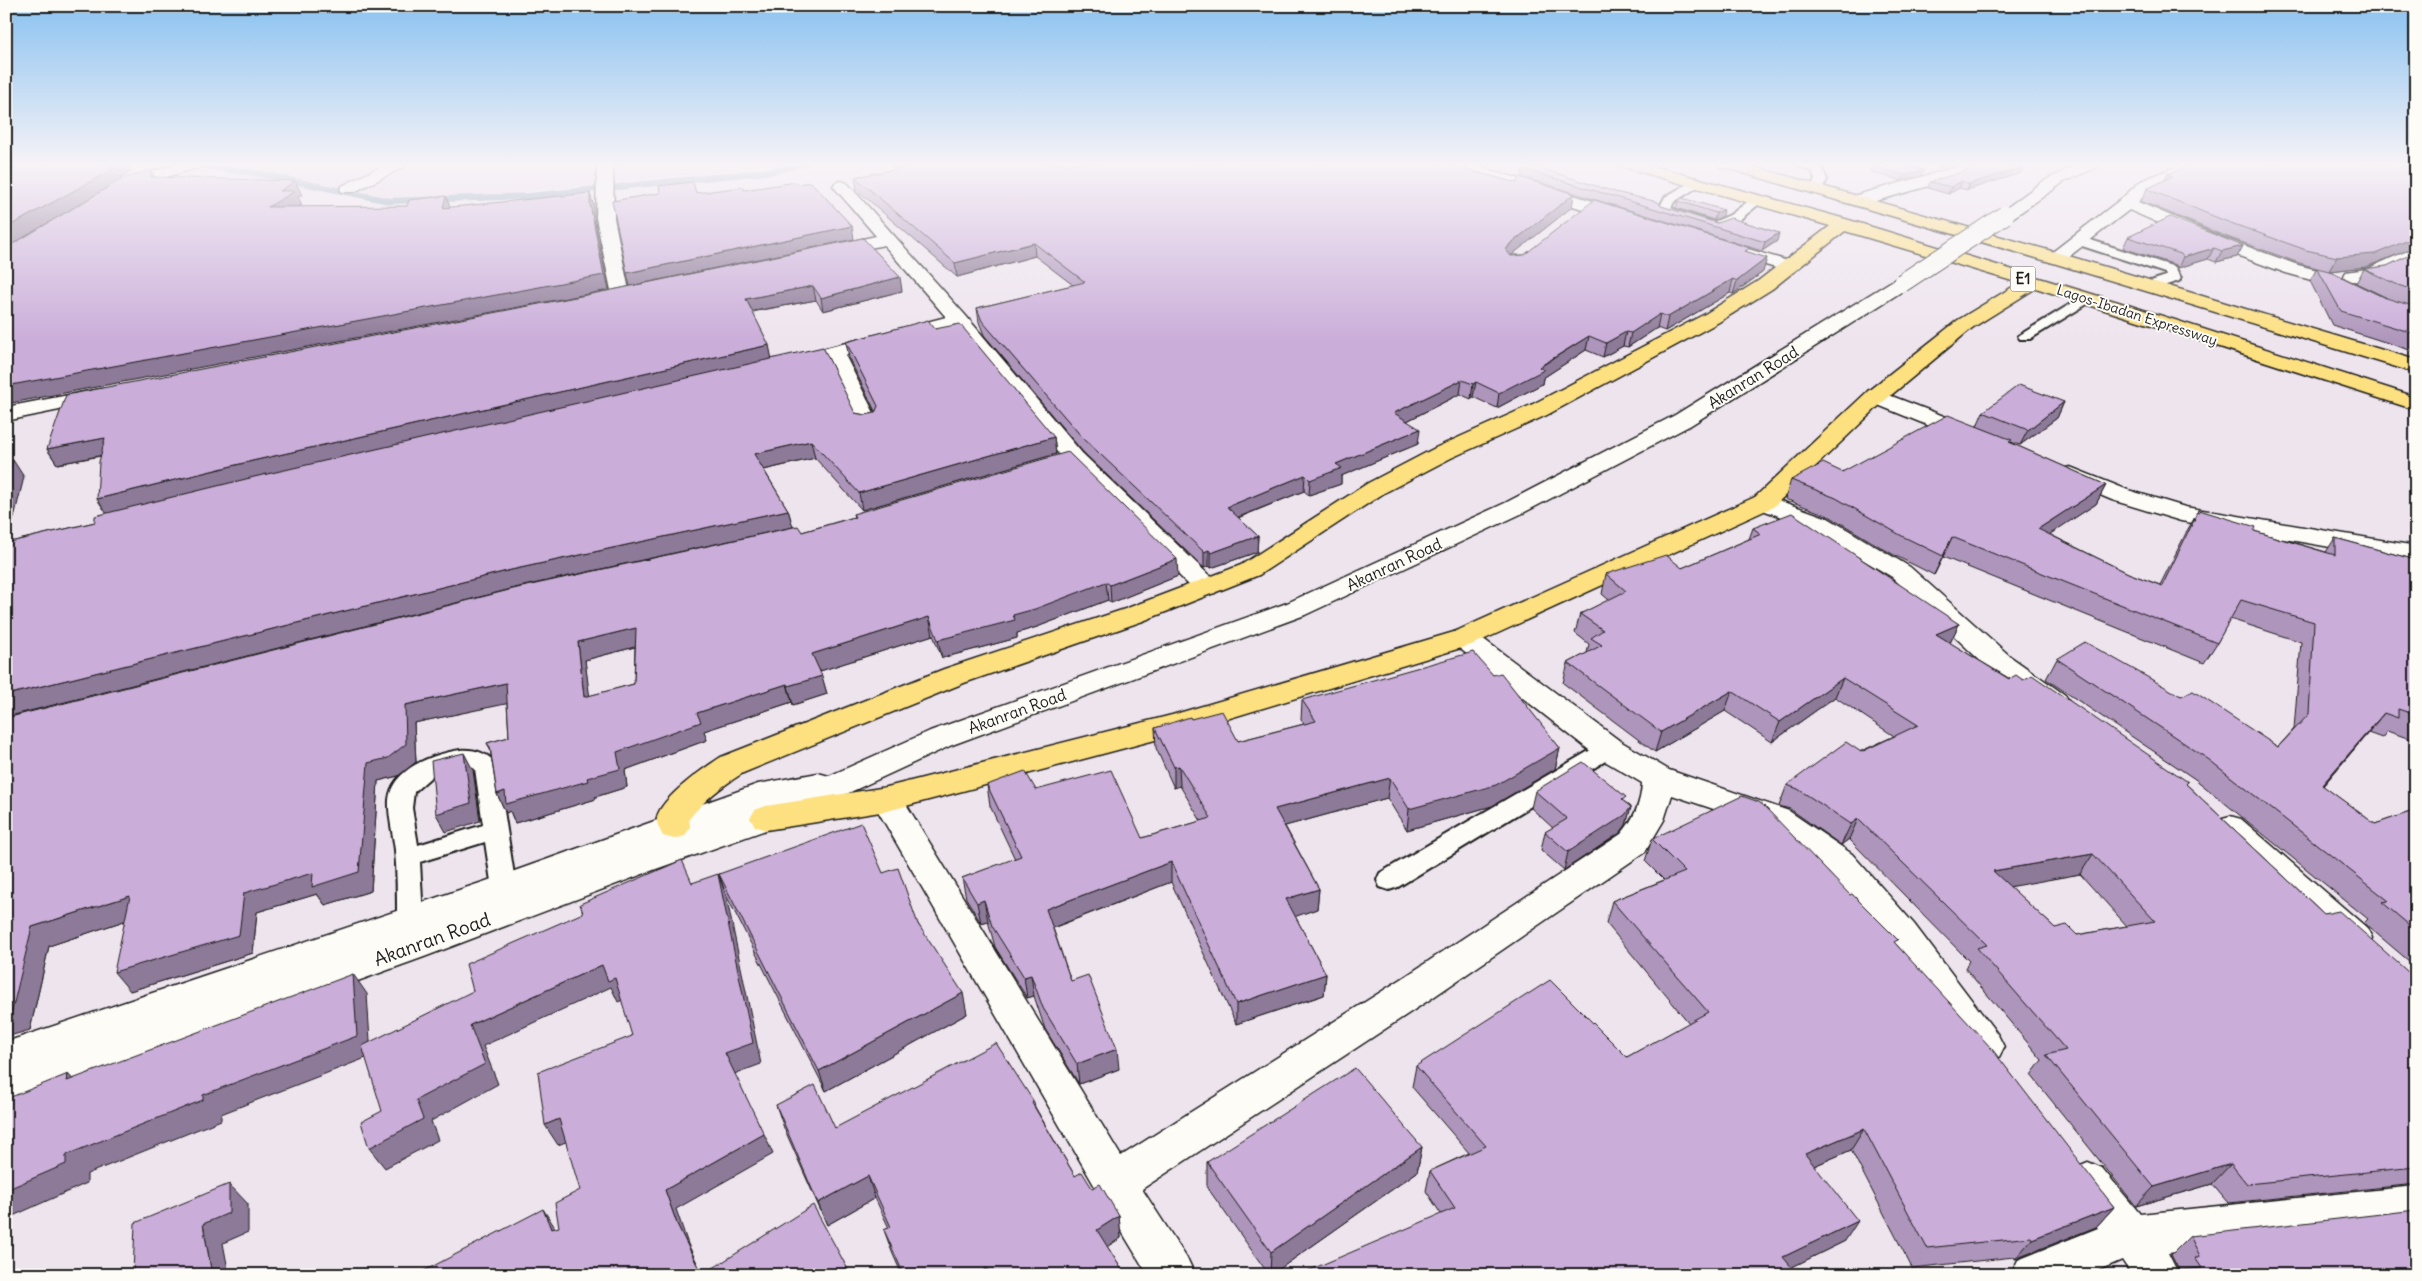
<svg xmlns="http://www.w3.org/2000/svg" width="2422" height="1281" viewBox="0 0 2422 1281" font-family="Delius,sans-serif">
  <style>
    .built { fill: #e3d4e8 }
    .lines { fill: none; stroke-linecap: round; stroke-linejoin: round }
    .stream { stroke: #6a8ca3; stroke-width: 6 }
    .lane-casing { stroke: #1c1c1c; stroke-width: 4 }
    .street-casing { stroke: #1c1c1c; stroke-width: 3 }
    .secondary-casing { stroke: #1c1c1c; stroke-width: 3 }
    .highway-casing { stroke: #1c1c1c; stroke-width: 3 }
    .lane { fill: #fdfcf7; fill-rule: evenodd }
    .street { fill: #fdfcf7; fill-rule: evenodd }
    .secondary { fill: #fdfcf7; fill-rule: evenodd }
    .highway { fill: #fde080; fill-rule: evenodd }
    .secondary-bridge-casing { stroke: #1c1c1c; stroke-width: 20; stroke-linecap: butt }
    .secondary-bridge { stroke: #fdfcf7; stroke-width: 18 }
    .wall { fill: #ae95bb; stroke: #1c1c1c; fill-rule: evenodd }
    .shaded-wall { fill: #8d7998; stroke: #1c1c1c }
    .building { fill: #caadd9; stroke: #1c1c1c; fill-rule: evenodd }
    .labels { text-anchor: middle; stroke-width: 4; stroke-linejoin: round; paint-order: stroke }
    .far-street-label { font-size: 14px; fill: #1c1c1c; stroke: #fdfcf7 }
    .shield { fill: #fdfcf7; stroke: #605f5e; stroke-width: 1 }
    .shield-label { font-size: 15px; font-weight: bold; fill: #1c1c1c }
    .street-label { font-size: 16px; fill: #1c1c1c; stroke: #fdfcf7 }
    .near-street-label { font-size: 19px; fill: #1c1c1c; stroke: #fdfcf7 }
  </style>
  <rect width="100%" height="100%" fill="#eee4ee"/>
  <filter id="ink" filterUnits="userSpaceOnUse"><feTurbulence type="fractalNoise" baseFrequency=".02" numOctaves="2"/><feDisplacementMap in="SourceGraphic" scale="10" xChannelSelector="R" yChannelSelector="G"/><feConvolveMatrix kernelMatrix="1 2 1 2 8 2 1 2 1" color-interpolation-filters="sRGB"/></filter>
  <g filter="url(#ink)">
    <path class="built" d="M142,163H759L717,172L402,204Z"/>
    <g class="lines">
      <path class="stream" d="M188,163L261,174L389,201L529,196L773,171L806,163"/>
      <defs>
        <path id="lane" d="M1794,163H1809L1822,168L1827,180L1820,191H1812L1810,188L1815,180L1813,172Z
          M1698,178L1702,180L1704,182L1702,184L1674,202L1671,208L1714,222L1730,215L1754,197H1762L1764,200L1738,221L1715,230L1660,213L1658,210L1665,197Z
          M2078,236L2175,267L2181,278L2179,281L2150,290L2145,289L2143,286L2145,283L2166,276L2165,273L2073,243L2072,240L2073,237Z
          M2087,294L2094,298L2092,301L2030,339H2020L2018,336Z
          M1609,741L1617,744L1620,749L1617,754L1398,887L1389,890L1380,887L1377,880L1380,873L1601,744Z
          M460,750C474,749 490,753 497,766L516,888L513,895L504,898L495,895L492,888L485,842L420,862L423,919L419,926L410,929L401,926L397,919C397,896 397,872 395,850C393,833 388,816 389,800C392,768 434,754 460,750ZM456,766H469L475,769L483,825L418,845L412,808L414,792L432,776Z"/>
        <path id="street" d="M182,163H206L204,166L166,177L125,194H113L111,191L113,188L154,171Z
          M388,163H408L406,166L354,192H342L340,189L342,186Z
          M594,163L613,164L614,218L630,295L628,299H614L612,295L596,218L597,167Z
          M1445,163H1468L1629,212L1631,216L1629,220H1617L1447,166Z
          M1971,163H1993L1991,166L1954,179L1865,204H1853L1851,200L1853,196Z
          M2185,163H2206L2204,166L2153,187L2138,202L2221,237L2298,265L2336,275L2389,301L2416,310V323L2375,309L2322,283L2286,273L2209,245L2129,210L2062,262H2050L2047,258L2050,254L2121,199L2141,181Z
          M841,181L847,183L966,316L1082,453L1215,581L1219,587L1215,593L1206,595L1197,593L1066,463L955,327L845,355L879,423L876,428L868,430L860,428L857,423L827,360L791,369L784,367L781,363L784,359L946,317L884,245L832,256L826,255L823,251L826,247L876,236L833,186L835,183Z
          M1731,244L1795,263L1798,267L1795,271L1789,272L1725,253L1722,249L1725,245Z
          M2416,247V259C2395,269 2371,286 2346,280L2344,276L2346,272L2367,269Z
          M100,389L108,390L111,395L108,400L6,421V407Z
          M1876,390L1980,430L1983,435L1980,440L1972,442L1964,440L1868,401L1865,396L1868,391Z
          M2070,467L2128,490L2185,507L2416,546V562L2181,521L2112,500L2062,479L2058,474L2062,469Z
          M1764,495L1828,518L1910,567L2011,657L2065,695L2070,702L2065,709L2055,712L2045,709L1991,671L1892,577L1810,528L1755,507L1752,502L1755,497Z
          M1464,629L1474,632L1620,741L1669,770L1789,811L1852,854L1914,924L1998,1035L2004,1047L1998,1059L1985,1064L1972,1059L1890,944L1828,872L1767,827L1672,795L1664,820L1645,852L1429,1000L1142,1189L1188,1260L1195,1275H1148L1101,1197L871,799L876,791L887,787L898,791L1121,1156L1403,978L1621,834C1634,819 1641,803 1642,783L1598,757L1454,644L1450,638L1454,632Z
          M2230,816L2241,819L2367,928L2372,938L2367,948L2355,952L2343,948L2219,837L2214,828L2219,819Z
          M2088,1162L2102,1168L2140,1214L2416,1186V1226L2168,1253L2179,1275H2132L2122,1260L2087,1275H2011L2018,1260L2098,1228L2074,1196L2068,1182L2074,1168Z"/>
        <path id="secondary" d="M2080,163H2102L2100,166L2064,182L2011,219H1999L1997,215L2042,182Z
          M1902,277L1909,279L1911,283L1909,287L1691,425L1523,513L1305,615L952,745L777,826L656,869L424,957L6,1108V1042L492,879L758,784L818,773L829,776L930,731L1287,603L1505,503L1675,415L1895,279Z"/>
        <path id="highway" d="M1618,163H1642L1849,220L2128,305L2416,397V410L2036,288L1972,328L1884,401L1773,507L1474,644L1174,735L887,811L766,830L755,826L750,818L755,810L766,806L887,787L1172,715L1454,632L1755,497L1868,391L1958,320L2019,283L1845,231L1772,289L1719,322L1547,415L1451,458L1384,493L1259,575L1143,621L964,683L743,773C722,786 704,800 689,819L690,827L685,836L674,839L663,836C660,830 656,823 657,817C662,797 704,768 721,757L944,669L1125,609L1241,565L1368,483L1435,448L1531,405L1705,314L1758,281L1830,226L1620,166Z
          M1717,163H1741L2062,254L2416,360V373L2050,262L1719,166Z"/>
      </defs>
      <use href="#lane" class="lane-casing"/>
      <use href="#street" class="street-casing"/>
      <use href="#secondary" class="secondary-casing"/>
      <use href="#highway" class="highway-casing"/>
      <use href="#lane" class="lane"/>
      <use href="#street" class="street"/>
      <use href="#secondary" class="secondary"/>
      <use href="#highway" class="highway"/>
      <defs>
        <path id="secondary-bridge" d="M1902,283L2005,215"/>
      </defs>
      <use href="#secondary-bridge" class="secondary-bridge-casing"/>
      <use href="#secondary-bridge" class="secondary-bridge"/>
    </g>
    <path class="wall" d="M892,163H1441L1517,183L1574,194L1572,207L1511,255L1749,253L1763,272L1733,294L1730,293L1665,331L1657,328L1628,347L1623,346L1603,357L1586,350L1543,378L1542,384L1497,408L1473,397L1471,399L1460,394L1407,421L1418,444L1341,476V484L1309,495L1304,491L1238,518L1258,536L1257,552L1211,568L1209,566L1204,568L1083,452L984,335L979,322L977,308L1073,285L1035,256L957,277L857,190L855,177L894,170L892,168Z
      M1920,163H1966L1947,169Z
      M2416,163V247L2366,267L2330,271L2387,298L2356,283L2364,269L2387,266L2416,252V352L2332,325L2310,281L2317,268L2299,263L2222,235L2141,201L2147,189L2165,180L2167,174Z
      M1872,166L1921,176L1902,181L1870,172Z
      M2024,167L2021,173L1967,190L1959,188L1948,194L1928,188L1930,182Z
      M1523,169L1661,206L1777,241L1762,251L1522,177Z
      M1682,198L1723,216L1714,220L1676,208L1678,201Z
      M2128,237L2243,246L2237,257L2216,262L2208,259L2178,268L2176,265L2123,248Z
      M863,238L902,291L823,311L816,300L752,312L772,359L855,413L865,415L875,413V411L849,358L846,342L935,329L1054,437L1056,454L862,510L815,458L764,470L788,510L793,527L802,532L854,517L853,514L1178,576L1111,603L1108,600L1037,627L1017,633V638L942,658L933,635L820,671L827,694L793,705L792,702L704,731L707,740L625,770L627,787L595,797L596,799L515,823L510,811L506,813L497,794L490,749L487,743L509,737L507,703L414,723L416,762L398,776L378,781L371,891L325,905L317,894L257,912L253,953L130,991L124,921L49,946L30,1030L6,718L790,528L519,587L6,717V543L95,522L107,513L101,456L57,464L47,449L617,289ZM635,647L634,684L589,696L585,660Z
      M2064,402L2057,418L2020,445L2011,442V443L2106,485L2096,504L2049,534L2128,573L2160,585L2188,529L2199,510L2254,531L2326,552L2335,538L2416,560V741L2387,731L2382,738L2368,733L2323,786L2375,824L2416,810V967L2364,923L2368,919L2195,779L2046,679L2057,659L2181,696L2278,747L2294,729L2301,642L2230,619L2217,643L2204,663L1943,557L1934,575L1894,555L1829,516L1785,499L1791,480L1842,472L1977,426L1983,412Z
      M1753,528L1959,624L1950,643L2186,784L2324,914L2416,979V1184L2228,1203L2212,1184L2136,1206L2031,1075L2042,1060L1965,968L1969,961L1849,839L1841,845L1790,809L1779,806L1787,785L1894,736L1835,697L1772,742L1725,711L1655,752L1563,683L1568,663L1587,653L1589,644L1575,633L1580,614L1609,600L1602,594L1606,574L1682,568L1749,539ZM2080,874L2127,926L2077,935L2055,928L2009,886Z
      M1493,675L1560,748L1555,769L1492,806L1407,830L1387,798L1285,826L1319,889L1317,909L1295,916L1326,974L1324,995L1236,1024L1171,882L1053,928L1071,981L1119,1069L1079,1084L1045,1029L1034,996L1027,998L995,947L988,921L981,923L966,898L962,878L1015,859L990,806L987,785L1036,790L1142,838L1201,821L1180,786L1174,788L1156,748L1155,728L1191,719L1238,741L1304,724L1301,720L1302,700Z
      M1535,791L1625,802L1631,807L1626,825L1620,833L1564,870L1541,850L1545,832L1553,828L1531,808Z
      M1652,839L1896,944L2114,1207L2096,1227L2015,1259L2014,1257L1912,1268L1851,1150L1814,1166L1845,1241L1792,1267L1441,1214L1426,1191L1430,1171L1469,1153L1412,1087L1416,1066L1627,1057L1689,1023L1606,923L1612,901L1664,880L1645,861Z
      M883,873L918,924L967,1014L826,1091L726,895L719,874Z
      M1034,1102L1035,1107L1075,1176L1092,1188L1119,1216L1121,1238L1107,1246L1125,1275H902L892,1252L884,1230L889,1228L875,1198L827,1225L784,1128L776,1105L835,1128Z
      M1422,1147L1417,1172L1271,1275H1269L1207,1187V1162Z
      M2190,1236L2416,1275L2179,1270L2171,1255Z"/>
    <path class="shaded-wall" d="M116,163H127L131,171L120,178L122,181L6,248V228Z
      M1949,163H1966L1947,169Z
      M2024,167L2021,173L1967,190L1969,184Z
      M151,170L158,183L151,177Z
      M1924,170L1921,176L1902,181L1904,175Z
      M295,181L302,195L298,197L302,205L274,221L268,207L280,191Z
      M1962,181L1959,188L1948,194L1951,187Z
      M590,193L594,207V218L609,290L6,404V386L590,204Z
      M1574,194L1572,207L1508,258L1506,250L1510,244Z
      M446,196L451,210L443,208Z
      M1724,210L1723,216L1714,220L1716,213Z
      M852,226L854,239L630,286L627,273Z
      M1779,233L1777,241L1762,251L1765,242Z
      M2416,237V247L2366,267L2329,271L2337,257Z
      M1034,243L1035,256L957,277L955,263Z
      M2243,246L2237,257L2216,262L2222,251Z
      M2214,248L2208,259L2178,268L2183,257Z
      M1767,258L1763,272L1733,294L1737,281Z
      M900,277L902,291L823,311L821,298Z
      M1733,279L1730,293L1665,331L1668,317Z
      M813,286L816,300L749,312L746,299Z
      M1660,314L1657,328L1628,347L1631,333Z
      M1626,332L1623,346L1603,357L1606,343Z
      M1589,336L1586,350L1543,378L1542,384L1497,408L1499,393Z
      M769,345L772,360L107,514L97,499L252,461Z
      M1462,380L1460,394L1393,428L1394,413Z
      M1476,382L1473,397L1471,399L1473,384Z
      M2064,402L2057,418L2020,445L2028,430Z
      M1420,429L1418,444L1341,476V484L1309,495L1310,480L1336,464Z
      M1054,437L1056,454L862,510L859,493Z
      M105,438L114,453L57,464L47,449Z
      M811,441L815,458L759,471L754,454Z
      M13,460L24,477L9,538L6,540V484Z
      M1305,475L1304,491L1226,522L1227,507Z
      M2106,485L2096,504L2029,548L2038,529Z
      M788,510L793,527L519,587L6,717V695L511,570Z
      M1258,536L1257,552L1211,568V553Z
      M1952,537L1943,557L1934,575Z
      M1209,550V566L1204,568V552Z
      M1177,559L1178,576L1111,603L1110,585Z
      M1106,582L1108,600L1037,627L1017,633V638L942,658L938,640Z
      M929,617L933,635L817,672L812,654Z
      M1959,624L1950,643L1936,634Z
      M636,628L642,645L585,660L592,715L584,697L578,642Z
      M822,676L827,694L793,705L788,686Z
      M1843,678L1835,697L1772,742L1780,722Z
      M506,683L515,702L414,723L416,762L398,776L378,781L371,891L325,905L317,894L257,912L253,953L130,991L114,972L244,893L368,763L405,705Z
      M787,684L792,702L704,731L707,740L625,770L627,787L595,797L596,799L515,823L510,811L506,813L497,794L505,791L587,778L617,752L697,713Z
      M1732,691L1725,711L1655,752L1661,732Z
      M2384,713L2368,733L2306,805L2322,785Z
      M1560,748L1555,769L1492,806L1407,830L1409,809Z
      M464,753L473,770L480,821L446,832L436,814Z
      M1179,766L1180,786L1174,788V767Z
      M1390,778L1387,798L1274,829L1275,809Z
      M1631,807L1626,825L1620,833L1564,870L1568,852Z
      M1858,819L1849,839L1841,845L1851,824Z
      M2093,854L2080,874L1981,892L1993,871Z
      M1171,862V882L1049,929L1046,909Z
      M718,874L726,895L761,1064L734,1074L725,1053Z
      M1319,889L1317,909L1285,920L1286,899Z
      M130,896L145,914L49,946L30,1030L6,1037V1013L32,927Z
      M984,900L988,921L981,923L977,903Z
      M602,965L615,978L625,999L618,1002L611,987L483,1046L498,1084L431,1121L438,1140L385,1168L369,1148L416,1100L470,1025Z
      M353,974L367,994L371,1056L221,1114V1120L87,1174V1183L6,1219V1190L66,1155L203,1095Z
      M1326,974L1324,995L1236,1024V1004Z
      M1031,975L1034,996L1027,998L1024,977Z
      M963,993L967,1014L826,1091L819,1071Z
      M1117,1049L1119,1069L1079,1084L1077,1064Z
      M68,1074L87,1094L67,1081Z
      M559,1119L571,1140L558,1145L545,1125Z
      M1864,1129L1851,1150L1793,1175L1805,1154Z
      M764,1134L773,1154L676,1209L688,1244L703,1275H702L677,1224L665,1190Z
      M1422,1147L1417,1172L1271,1275H1270L1271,1252Z
      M2231,1164L2212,1184L2136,1206L2154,1187Z
      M868,1176L875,1198L827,1225L818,1203Z
      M229,1184L248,1204V1232L223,1243L229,1275H212L203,1224Z
      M2114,1207L2096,1227L2015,1259L2032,1239Z
      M543,1209L556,1229H551Z
      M1119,1216L1121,1238L1100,1251L1097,1230Z
      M1858,1221L1845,1241L1776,1275L1783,1257Z
      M987,1268L988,1275H976Z"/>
    <path class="building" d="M6,163H116L107,168H115L6,228Z
      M898,163H1441L1517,183L1519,177L1574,194L1510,244L1506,250L1511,256L1524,255L1594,200L1750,248L1745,251L1767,258L1737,281L1733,279L1668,317L1660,314L1631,333L1626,332L1606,343L1589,336L1539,367L1544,370L1499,393L1476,382L1473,384L1462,380L1394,413L1420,429L1336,464L1342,468L1310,480L1305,475L1227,507L1258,536L1211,553L1209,550L1204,552L1082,437L982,321L977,308L1085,282L1034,243L955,263L855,177L904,168Z
      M1525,163L1615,192L1658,202L1661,206L1717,223L1731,218L1779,233L1765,242L1523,169Z
      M1878,163H1896L1924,170L1904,175L1872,166Z
      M1990,163H2013L2024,167L1969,184L1962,181L1951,187L1930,182Z
      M2199,163H2416V237L2375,254L2337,257L2306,250L2228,222L2147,189L2173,176L2167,174Z
      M151,170V177L295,181L280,191H295L268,207L407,206L409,200L446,196L443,208L590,193V204L604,275L6,386V248L122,179Z
      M693,182L696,193L743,187L744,190L796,182L797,184L811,182L852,226L627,273L612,201L660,193L659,186Z
      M1682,198L1724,210L1716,213L1678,201Z
      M2170,217L2243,246L2222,251L2214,248L2183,257L2181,254L2128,237Z
      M863,238L900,277L821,298L813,286L746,299L769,345L252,461L97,499L99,462L105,438L47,449L66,395L617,289Z
      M2416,252V291L2398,285L2364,269L2387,266Z
      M2317,268L2329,271L2383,297L2416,307V334L2341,311Z
      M928,320L935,329L960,324L1054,437L859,493L811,441L754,454L788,510L511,570L6,695V543L95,522V516L254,477L823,347L855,413L865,415L875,413L878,406L846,342Z
      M2019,385L2064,402L2028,430L1983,412Z
      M1948,415L2012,440L2009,442L2106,485L2038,529L2128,573L2162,586L2199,510L2256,527L2254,531L2335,555V538L2416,560V715L2398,709V718L2384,713L2322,785L2375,824L2416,810V931L2382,902L2389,901L2208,759L2057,659L2085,642L2181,696L2193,691L2278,747L2309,714L2314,622L2241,600L2217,643L1952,537L1943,556L1902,536L1836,498L1791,480L1823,463L1842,472Z
      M1068,452L1177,559L1110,585L1106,582L1035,609L1013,615L1015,620L938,640L929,617L812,654L822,676L788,686L787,684L697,713L701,722L617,752L620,769L587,778L588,781L506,804L505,791L497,794L490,747L487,743L509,737L506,683L405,705L406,744L388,758L368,763L359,872L312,887L313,873L244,893L239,935L114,972L130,896L32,927L12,1011L6,1013V718L513,589L798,526L802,532L855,517L853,514ZM636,628L634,684L584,697L578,642Z
      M13,460L6,484V462Z
      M1792,513L1959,624L1936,634L2009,679L2016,675L2023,680L2032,675L2188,782L2186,784L2324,914L2339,911L2416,979V1167L2247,1184L2231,1164L2154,1187L2046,1055L2066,1050L1977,948L1987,945L1858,819L1851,824L1798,789L1787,785L1846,742L1861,752L1918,725L1843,678L1780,722L1732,691L1661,732L1568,663L1602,645L1591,638L1603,630L1580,614L1626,591L1606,574L1666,555L1682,568L1761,534L1753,528ZM2093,854L2155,921L2077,935L2067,925L2055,928L1993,871Z
      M1473,652L1493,675L1501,673L1560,748L1496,785L1409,809L1390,778L1275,809L1319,889L1286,899L1326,974L1236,1004L1171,862L1046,909L1071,981L1088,975L1117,1049L1077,1064L1043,1008L1031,975L1024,977L992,926L984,900L977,903L962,878L1021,856L987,785L1025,771L1036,790L1111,770L1142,838L1211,818L1179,766L1174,767L1155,728L1190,717L1191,719L1222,711L1238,741L1316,721L1302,700Z
      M464,753L471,803L436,814L431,761Z
      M1583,762L1626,797L1622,800L1631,807L1625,815L1568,852L1545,832L1567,819L1535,791Z
      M1742,796L1759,802L1764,806L1850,895L1852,894L1898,940L1894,942L1992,1049L2114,1207L2032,1239L2031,1237L1927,1248L1864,1129L1805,1154L1858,1221L1783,1257L1798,1275H1298L1455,1208L1430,1171L1486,1146L1416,1066L1550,980L1627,1057L1708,1012L1612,901L1685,872L1652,839Z
      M861,823L883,873L898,868L918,924L963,993L819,1071L719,874Z
      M682,860L692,883L718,874L753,1043L725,1053L764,1134L665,1190L677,1224L702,1275L813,1205L851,1275H416L543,1209L551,1229L559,1227L555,1203L580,1190L559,1119L545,1125L538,1072L632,1036L615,978L608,981L602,965L470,1025L485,1064L416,1100L423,1119L369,1148L361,1122L382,1111L362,1046L473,991L466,964L583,913L580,904Z
      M353,974L357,1036L203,1095V1100L66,1155V1164L6,1190V1099L68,1074L67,1081Z
      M996,1043L1034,1102L1032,1103L1075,1176L1082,1172L1092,1188L1100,1184L1119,1216L1097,1230L1125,1275H990L987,1268L976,1275H904L884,1230L891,1227L868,1176L818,1203L776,1105L815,1085L835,1128Z
      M1355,1068L1422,1147L1271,1252L1207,1162Z
      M229,1184V1213L203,1224L212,1275H133L135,1223Z
      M2416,1210V1275H2127L2202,1268L2195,1258H2199L2200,1256L2190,1236Z"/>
  </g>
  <linearGradient id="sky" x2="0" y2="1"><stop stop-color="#8ac2f0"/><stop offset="0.48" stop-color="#f7f3f7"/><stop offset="1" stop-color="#f7f3f7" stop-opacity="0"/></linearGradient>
  <rect width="2422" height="342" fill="url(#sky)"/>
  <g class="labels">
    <g class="far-street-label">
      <text transform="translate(2137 315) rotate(18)" y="5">Lagos-Ibadan Expressway</text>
    </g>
    <rect class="shield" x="2010.5" y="266.5" width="25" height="25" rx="4"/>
    <g class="shield-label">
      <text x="2023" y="284">E1</text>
    </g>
    <g class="street-label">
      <text transform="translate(1753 377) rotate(-32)" y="6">Akanran Road</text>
      <text transform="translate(1394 564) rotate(-25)" y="6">Akanran Road</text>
      <text transform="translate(1017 711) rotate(-20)" y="6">Akanran Road</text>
    </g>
    <g class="near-street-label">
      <text transform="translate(432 939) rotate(-20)" y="7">Akanran Road</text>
    </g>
  </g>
  <rect width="2422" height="1281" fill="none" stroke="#fdfcf7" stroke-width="25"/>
  <rect x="12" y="12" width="2397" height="1256" fill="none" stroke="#1c1c1c" stroke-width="2" filter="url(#ink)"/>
</svg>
